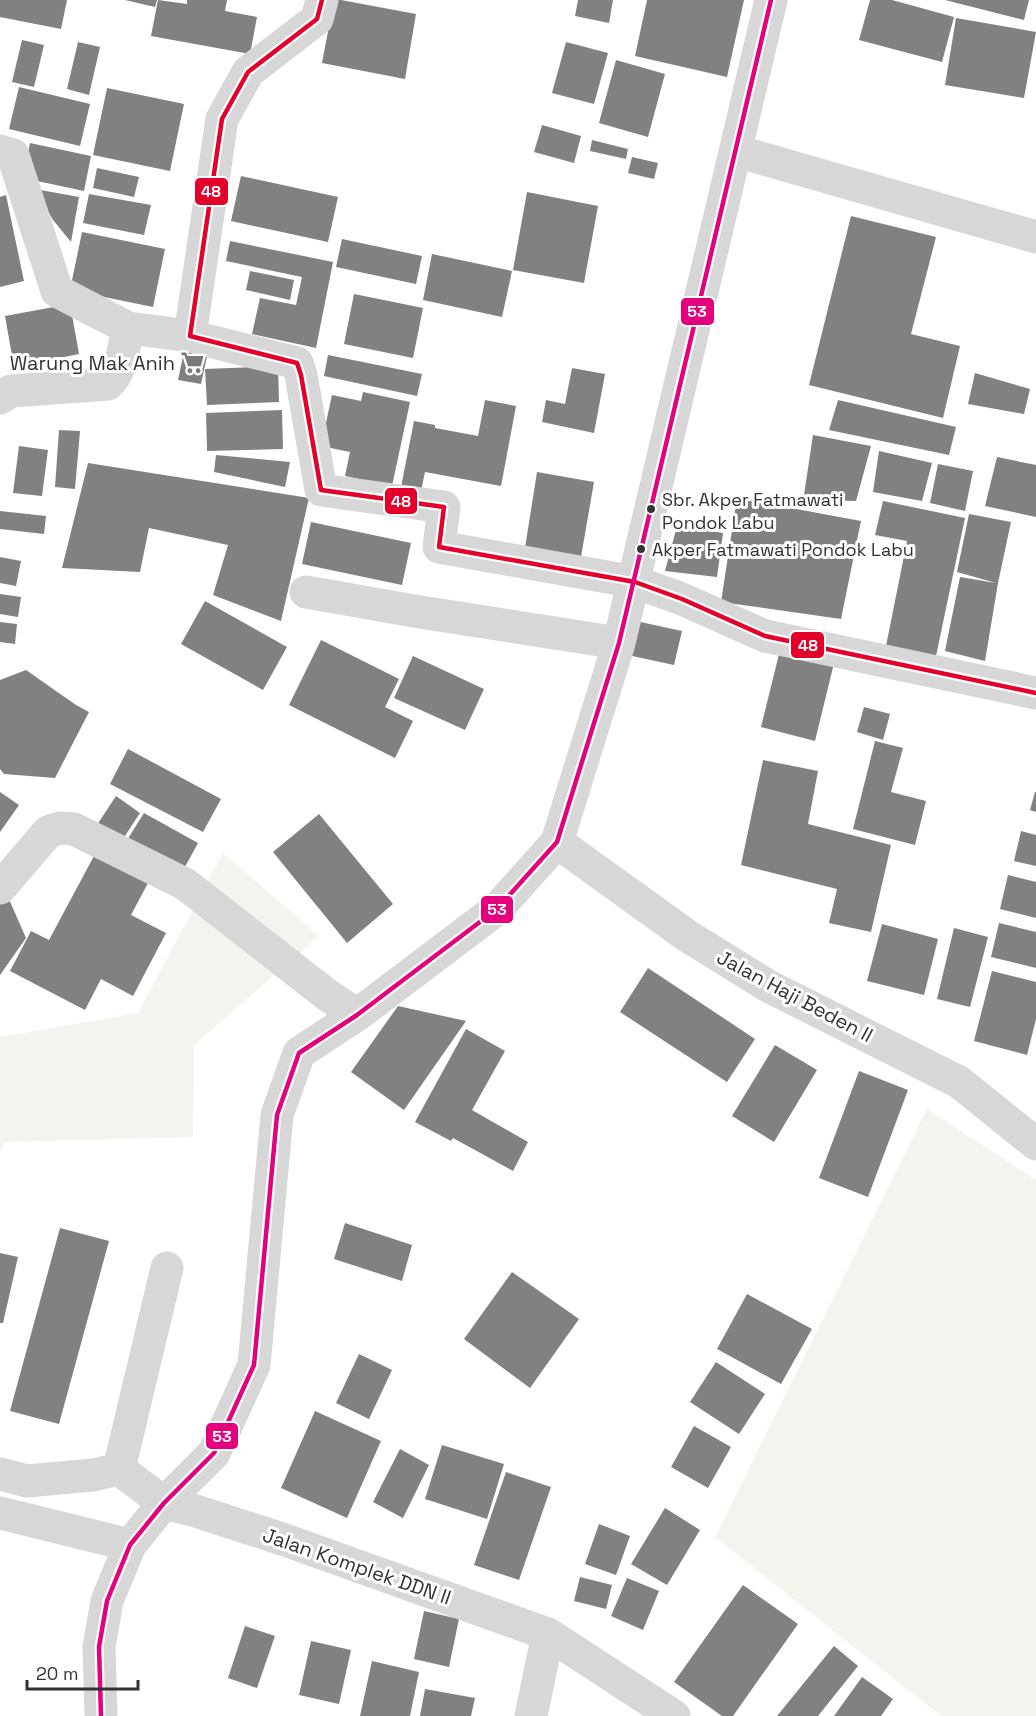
<svg xmlns="http://www.w3.org/2000/svg" width="1036" height="1716" viewBox="0 0 1036 1716" font-family="'Space Grotesk',sans-serif">
  <style>
    .green { fill: #f1f5ed }
    .building { fill: #818181 }
    .lines { fill: none; stroke-linecap: round; stroke-linejoin: round }
    .minor { stroke: #d7d7d7; stroke-width: 33 }
    .bus-1-casing { stroke: #fff; stroke-width: 9 }
    .bus-2-casing { stroke: #fff; stroke-width: 9 }
    .bus-1 { stroke: #e4002b; stroke-width: 4.5 }
    .bus-2 { stroke: #e5007d; stroke-width: 4.5 }
    .bus-dot { fill: #333; stroke: #fff; stroke-width: 2 }
    .labels { text-anchor: middle; stroke-width: 6; stroke-linejoin: round; paint-order: stroke }
    .bus-label { font-size: 18px; fill: #333; stroke: #fff; text-anchor: start }
    .poi-label { font-size: 20px; fill: #333; stroke: #fff; text-anchor: end }
    .street-label { font-size: 20px; fill: #333; stroke: #fff }
    .line-badge { stroke: #fff; stroke-width: 2 }
    .badge-label { font-size: 16px; text-anchor: middle; font-weight: bold; fill: #fff }
  </style>
  <rect width="100%" height="100%" fill="#fff"/>
  <path class="green" d="M223,853L319,936L194,1045L193,1137L4,1142L0,1152V1037L138,1013Z
    M927,1109L1036,1180V1716H941L715,1537Z"/>
  <path class="building" d="M0,0H67L61,29L0,17Z
    M125,0H157L155,7Z
    M158,0L187,4V0H227L225,11L257,17L250,54L151,36Z
    M334,0H341L416,14L405,79L322,63Z
    M578,0H613L609,23L575,16Z
    M647,0H744L727,77L635,56Z
    M870,0H892L954,17L942,62L859,40Z
    M945,0H1029L1024,20Z
    M956,18L1036,32L1024,98L945,85Z
    M22,40L44,45L34,87L12,82Z
    M78,42L100,47L89,95L67,89Z
    M566,42L608,53L594,104L552,93Z
    M616,60L665,74L648,137L599,123Z
    M19,87L90,104L80,146L9,129Z
    M107,88L184,104L170,171L93,155Z
    M542,125L581,136L574,163L534,152Z
    M592,140L628,149L626,159L590,151Z
    M30,143L91,156L84,191L23,178Z
    M632,157L658,163L654,179L628,173Z
    M97,168L139,177L134,197L93,188Z
    M241,176L338,197L328,242L231,221Z
    M35,189L79,197L71,242L53,220Z
    M527,192L598,206L584,283L513,270Z
    M89,194L151,205L144,235L83,223Z
    M6,195L24,281L0,287V197Z
    M851,216L936,237L911,334L960,346L943,418L809,385Z
    M82,232L165,249L153,307L70,290Z
    M342,239L422,256L416,284L336,267Z
    M230,241L333,262L316,348L252,334L260,298L296,305L302,277L226,261Z
    M432,254L512,271L502,317L423,300Z
    M250,271L294,280L290,300L246,290Z
    M354,294L423,308L413,358L344,344Z
    M70,304L79,354L14,367L5,316Z
    M186,342L209,347L201,384L178,380Z
    M328,355L422,374L417,396L324,376Z
    M278,366L279,402L207,405L205,369Z
    M572,368L605,374L594,433L542,422L546,400L565,404Z
    M975,373L1030,389L1024,414L968,404Z
    M363,392L410,402L392,486L345,476L350,452L321,446L332,395L361,401Z
    M485,400L516,406L501,486L425,472L421,491L401,487L414,421L435,425V428L478,436Z
    M838,400L956,427L949,455L829,430Z
    M282,410L283,449L207,451L206,413Z
    M59,430L80,431L75,489L55,487Z
    M813,435L871,446L856,501L811,500L804,495Z
    M19,446L48,450L42,496L13,493Z
    M879,451L932,463L922,501L873,492Z
    M216,455L290,462L285,487L214,472Z
    M997,457L1036,465V517L985,506Z
    M88,463L309,498L281,621L213,595L228,545L149,528L140,572L62,568Z
    M938,464L973,471L965,511L930,503Z
    M537,472L594,482L581,557L525,548Z
    M737,498L861,521L841,619L721,602Z
    M883,501L965,518L936,656L886,646L907,541L875,535Z
    M0,511L46,516L44,534L0,529Z
    M969,514L1011,522L998,583L985,661L945,651L960,577L996,583L957,572Z
    M311,522L411,543L402,585L302,564Z
    M677,526L723,533L717,577L665,571Z
    M0,557L21,561L16,586L0,583Z
    M0,594L21,597L18,617L0,614Z
    M205,601L287,647L263,690L181,644Z
    M631,620L682,631L674,665L623,654Z
    M0,622L17,624L15,644L0,642Z
    M321,640L399,679L385,707L413,721L395,758L289,705Z
    M782,642L836,655L815,741L761,727Z
    M413,656L484,689L465,730L394,698Z
    M26,670L76,705L89,712L55,778L4,774L0,769V680Z
    M864,707L890,714L883,740L857,732Z
    M875,741L903,748L891,792L926,801L915,845L853,829Z
    M128,749L221,799L203,832L110,784Z
    M763,760L818,771L808,824L891,845L871,932L829,923L837,889L741,865Z
    M0,792L19,805L0,832Z
    M1035,792H1036V812L1030,810Z
    M116,796L140,813L117,848L93,831Z
    M144,813L198,843L179,878L122,848Z
    M319,814L393,904L347,943L273,852Z
    M1021,831L1036,835V866L1014,861Z
    M95,854L148,883L131,915L166,933L133,996L101,979L85,1010L10,971L31,931L49,940Z
    M1008,875L1036,882V918L1000,909Z
    M4,888L26,938L0,975V894Z
    M999,923L1036,932V968L991,957Z
    M882,924L938,939L924,995L867,981Z
    M954,928L988,937L970,1007L937,999Z
    M648,968L755,1039L727,1082L620,1012Z
    M992,971L1036,982V1019L1027,1055L974,1041Z
    M398,1006L466,1021L404,1110L351,1072Z
    M466,1029L505,1051L472,1110L528,1142L513,1171L453,1138L451,1141L415,1122Z
    M775,1045L817,1070L774,1142L732,1116Z
    M859,1071L908,1090L868,1197L819,1178Z
    M345,1223L412,1245L402,1281L334,1259Z
    M60,1228L109,1241L59,1424L10,1411Z
    M0,1253L18,1257L3,1323H0Z
    M512,1272L579,1319L530,1388L464,1339Z
    M747,1294L812,1329L781,1384L717,1349Z
    M359,1354L392,1370L369,1419L336,1403Z
    M716,1362L765,1394L739,1434L690,1402Z
    M315,1411L381,1441L347,1518L281,1488Z
    M694,1426L731,1447L708,1488L671,1467Z
    M442,1445L504,1464L487,1519L425,1499Z
    M400,1449L429,1465L403,1518L373,1502Z
    M506,1472L551,1487L519,1580L474,1565Z
    M665,1508L700,1530L667,1585L631,1564Z
    M599,1524L630,1536L616,1575L585,1564Z
    M580,1577L612,1585L606,1609L574,1601Z
    M627,1578L659,1591L643,1630L611,1616Z
    M743,1585L798,1624L733,1716H722L674,1682Z
    M424,1611L459,1619L449,1667L414,1659Z
    M245,1626L275,1636L257,1688L228,1678Z
    M311,1641L351,1650L339,1704L299,1695Z
    M834,1646L858,1666L818,1716H777Z
    M372,1661L419,1672L410,1716H360Z
    M862,1677L893,1699L881,1716H834Z
    M425,1689L475,1698L471,1716H420Z"/>
  <g class="lines">
    <path class="minor" d="M322,0L317,19L248,72L222,119L190,336L297,363L301,375L321,490L444,507L439,547L635,582L682,599L765,636L1036,693
      M0,151L13,155L57,291L128,328L190,336
      M736,151L1036,237
      M0,398L11,391L108,384C122,372 124,345 128,328
      M306,592L420,612L619,643
      M557,842L686,935L768,986L959,1082L1036,1144
      M0,888L48,832L60,828L74,829L185,884L326,994L357,1015
      M119,1469L167,1268
      M0,1474L27,1481L93,1475L119,1469L164,1503L196,1511L285,1540L548,1634L674,1716
      M0,1513L130,1545
      M101,1716L99,1647L107,1601L130,1545L164,1503L214,1453L254,1365L277,1115L299,1053L357,1015L497,909L557,842L619,643L771,0
      M531,1716L548,1634"/>
    <defs>
      <path id="bus-1" d="M322,0L317,19L248,72L222,119L190,336L297,363L301,375L321,490L444,507L439,547L635,582L682,599L765,636L1036,693"/>
      <path id="bus-2" d="M101,1716L99,1647L107,1601L130,1545L164,1503L214,1453L254,1365L277,1115L299,1053L357,1015L497,909L557,842L619,643L771,0"/>
    </defs>
    <use href="#bus-1" class="bus-1-casing"/>
    <use href="#bus-2" class="bus-2-casing"/>
    <use href="#bus-1" class="bus-1"/>
    <use href="#bus-2" class="bus-2"/>
  </g>
  <defs>
    <symbol id="supermarket-bare" viewBox="-9 -9 18 18"><path d="M-6-5.5h2.5l.6 2H6L4.5 2H-2.5L-4.4-4H-6ZM-1.5 3.2a1.3 1.3 0 1 0 .1 0ZM3 3.2a1.3 1.3 0 1 0 .1 0Z" fill="#7a7a7a" stroke="#fff" stroke-width="2.5" paint-order="stroke"/></symbol>
  </defs>
  <g fill-rule="evenodd">
    <use href="#supermarket-bare" x="176" y="346" width="33" height="33"/>
  </g>
  <g class="bus-dot">
    <circle cx="651" cy="509" r="5"/>
    <circle cx="641" cy="549" r="5"/>
  </g>
  <g class="labels">
    <g class="bus-label">
      <text x="662" y="506">Sbr. Akper Fatmawati<tspan x="662" dy="23">Pondok Labu</tspan></text>
      <text x="652" y="556">Akper Fatmawati Pondok Labu</text>
    </g>
    <g class="poi-label">
      <text x="175" y="370">Warung Mak Anih</text>
    </g>
    <g class="street-label">
      <text transform="translate(795 996) rotate(28)" y="7">Jalan Haji Beden II</text>
      <text transform="translate(357 1566) rotate(19)" y="7">Jalan Komplek DDN II</text>
    </g>
  </g>
  <g class="line-badge">
    <rect x="194" y="177" width="35" height="29" rx="6" fill="#e4002b"/>
    <rect x="680" y="297" width="35" height="29" rx="6" fill="#e5007d"/>
    <rect x="384" y="487" width="34" height="28" rx="6" fill="#e4002b"/>
    <rect x="790" y="631" width="35" height="28" rx="6" fill="#e4002b"/>
    <rect x="480" y="895" width="34" height="29" rx="6" fill="#e5007d"/>
    <rect x="205" y="1422" width="34" height="28" rx="6" fill="#e5007d"/>
  </g>
  <g class="badge-label">
    <text x="211" y="197">48</text>
    <text x="697" y="317">53</text>
    <text x="401" y="507">48</text>
    <text x="808" y="651">48</text>
    <text x="497" y="915">53</text>
    <text x="222" y="1442">53</text>
  </g>
  <path d="M27 1680v9h111v-9" fill="none" stroke="#333333" stroke-width="3"/>
  <text x="36" y="1680" font-size="18" fill="#333333" stroke="#ffffff" stroke-width="4.5" paint-order="stroke">20 m</text>
</svg>
